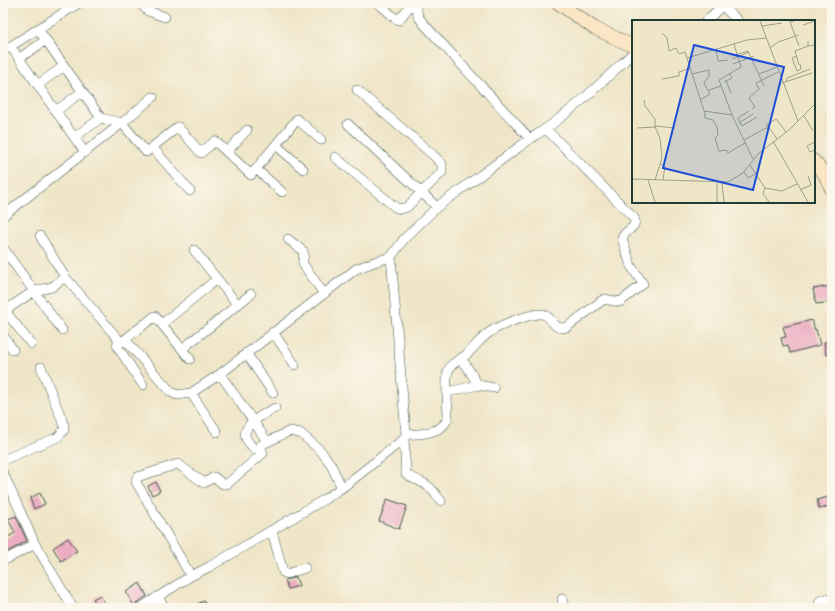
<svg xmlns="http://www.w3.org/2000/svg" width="835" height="611" viewBox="0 0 835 611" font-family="Caveat,sans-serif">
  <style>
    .building { fill: #ebacc1 }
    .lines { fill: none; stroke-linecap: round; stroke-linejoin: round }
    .street-casing { stroke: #3e564a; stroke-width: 10 }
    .secondary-casing { stroke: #3e564a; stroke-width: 14 }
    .street { stroke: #fff; stroke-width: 9 }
    .secondary { stroke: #fce5c4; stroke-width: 13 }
    .inset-road { fill: none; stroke: #9ca28c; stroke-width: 1 }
    .view { fill: #1d4ed8; fill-opacity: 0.15; stroke: #1d4ed8; stroke-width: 2 }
    .inset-edge { fill: none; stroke: #1f3d34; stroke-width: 2 }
  </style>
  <rect width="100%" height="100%" fill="#fbf7ec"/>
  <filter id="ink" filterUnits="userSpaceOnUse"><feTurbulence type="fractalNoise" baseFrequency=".025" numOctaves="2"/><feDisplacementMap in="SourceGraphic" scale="8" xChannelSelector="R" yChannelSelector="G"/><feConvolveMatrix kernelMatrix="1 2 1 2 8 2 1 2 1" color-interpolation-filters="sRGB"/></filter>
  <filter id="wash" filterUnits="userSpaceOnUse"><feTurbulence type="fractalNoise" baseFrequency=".012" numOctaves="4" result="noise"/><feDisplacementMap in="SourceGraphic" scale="16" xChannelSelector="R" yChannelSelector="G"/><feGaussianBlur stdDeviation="0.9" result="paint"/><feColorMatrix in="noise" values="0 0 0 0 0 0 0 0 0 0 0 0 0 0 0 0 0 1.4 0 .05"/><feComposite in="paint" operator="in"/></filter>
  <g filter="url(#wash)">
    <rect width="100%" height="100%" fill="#efe5c7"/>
    <g id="blocks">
      <path class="building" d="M830,286L831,289H832V302L816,304L813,289Z
        M812,320L815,330L816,329L820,345L790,353L788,345L783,346L781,338L786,337L783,327Z
        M832,341V354L826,355L824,342Z
        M156,482L160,491L152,495L148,486Z
        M40,493L45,504L34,509L30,498Z
        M832,496V506L819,509L817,500Z
        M387,499L407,506L399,529L379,521Z
        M16,516L27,541L3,554V540L15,533L8,519Z
        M68,538L77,551L61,561L53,548Z
        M296,577L299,586L288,589L285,580Z
        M140,583L147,596L137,603L134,606L126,592Z
        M100,595L108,608H99L93,599Z
        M204,601L207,608H188Z"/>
    </g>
  </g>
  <g filter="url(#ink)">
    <use href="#blocks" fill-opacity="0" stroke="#3e564a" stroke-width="1"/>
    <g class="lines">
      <defs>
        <path id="street" d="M140,3L148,11L165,17
          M378,3L395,18L399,20L412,3
          M415,3L418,16L423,23L530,139
          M723,6L738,21
          M706,21L725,3
          M38,29L101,118L122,123L146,152L178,127L201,153L215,141L251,175L297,119L321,140
          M11,47L81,147
          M3,51L79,3
          M21,57L46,40
          M39,84L64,66
          M57,110L82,92
          M348,124L437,207
          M76,136L101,118
          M276,145L303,169
          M152,147L190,191
          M227,152L247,130
          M335,157L395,207L400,209L407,207L442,172V164L433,155L357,90
          M256,169L282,192
          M3,216L122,123L153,97
          M40,236L65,277
          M288,239L303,251C305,256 302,259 303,264L324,294
          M3,248L62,330
          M194,250L237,304
          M3,308L31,344
          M3,312L34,291L52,287L65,277L119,340L128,343L171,392L177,395L191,393L220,374L356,269L374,262L391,257
          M162,324L217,279
          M273,332L295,365
          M3,335L13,350
          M119,340L117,345L119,349L143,385
          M123,341L155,316L190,359
          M182,349L251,294
          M246,353L273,393
          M460,359L466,365L478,385
          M220,374L267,441
          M448,392L478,385L494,388
          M191,393L217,432
          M406,434C420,435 444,433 448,417C448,405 445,382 448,371C450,364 460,359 466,355C474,348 481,338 490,332C500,325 526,315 539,314C553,313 551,332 567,327L604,299L620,302L643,284L631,266L622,238C625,230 638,228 634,218L546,129
          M404,439L406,474C412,479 417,479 423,483C431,486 436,495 441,501
          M254,449C251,445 246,441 245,435C244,424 267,412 275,408
          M3,460L58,437L64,430V425L41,367
          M3,473L35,544L73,608
          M272,531L283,572L287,574L305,568
          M3,561L35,544
          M191,576L136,482L137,477L178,464L204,483L214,477L223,484H227L262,454L263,453L260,447L261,445L290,431L300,433L320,450L330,463L342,488
          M157,597L165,608
          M562,599L564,608
          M140,608L191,576L209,567L325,499L347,484L404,439L406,434L391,257L404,239L437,207L530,139C568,116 601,83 633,53
          M819,608V603L821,600L832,599"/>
        <path id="secondary" d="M558,3L594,28L633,46
          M814,161L825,175L832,190"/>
      </defs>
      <use href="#street" class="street-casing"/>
      <use href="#secondary" class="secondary-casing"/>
      <use href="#street" class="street"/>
      <use href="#secondary" class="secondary"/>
    </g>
  </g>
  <g transform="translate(632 20)">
    <rect width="183" height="183" fill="#efe5c7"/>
    <path class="inset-road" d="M128,1L166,101M162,1L158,2L167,26M171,5L183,1M130,6L150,3M30,13L35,18L37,31L44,28L47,34L53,32L55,38M176,21V26L183,25M138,28L146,22L167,15M84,30L86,41L96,40M100,36L116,31L132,66M165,36L160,38L165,51L169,49L168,44M100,39L117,32M101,44L122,36M167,45L163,31L176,26M60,54L77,50V56L72,63L78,74L68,80M127,54L145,47M30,59L47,56V52L58,48M94,61L99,73M154,61L155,58L178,49M92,62L100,58L97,53M150,63L180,53M77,70L89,66M12,80L13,86L23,99V108M120,89L123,87L117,78L127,69L124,63L146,52M73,91V98L81,100L85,107L86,115L83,118L87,131L94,130L96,133L113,123M117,91L106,98L110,106L125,97M100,95L87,60L109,47L102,24M172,96L181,111M107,103L121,94M23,106L43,108M5,108L23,107L28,118L30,138L23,160M137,108L134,105L144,99L154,112M112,120L134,108L138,109L145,119M141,121L176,182M183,122L175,126L178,132L183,130M121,139L100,95L72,91L55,38L115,20L134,18M28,144L33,146L31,160M118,145L133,168L150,171L165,164M112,152L116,158L125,153M0,159L96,162L111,153L126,134L157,110L183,84M16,160L23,182M85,163V182M90,163L92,182M133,168L131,174L137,182M168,170L179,165L176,156"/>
    <path class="view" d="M62,25L152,47L121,170L31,148Z"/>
    <rect width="183" height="183" class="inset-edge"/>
  </g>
  <rect width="835" height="611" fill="none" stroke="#fbf7ec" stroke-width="16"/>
</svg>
